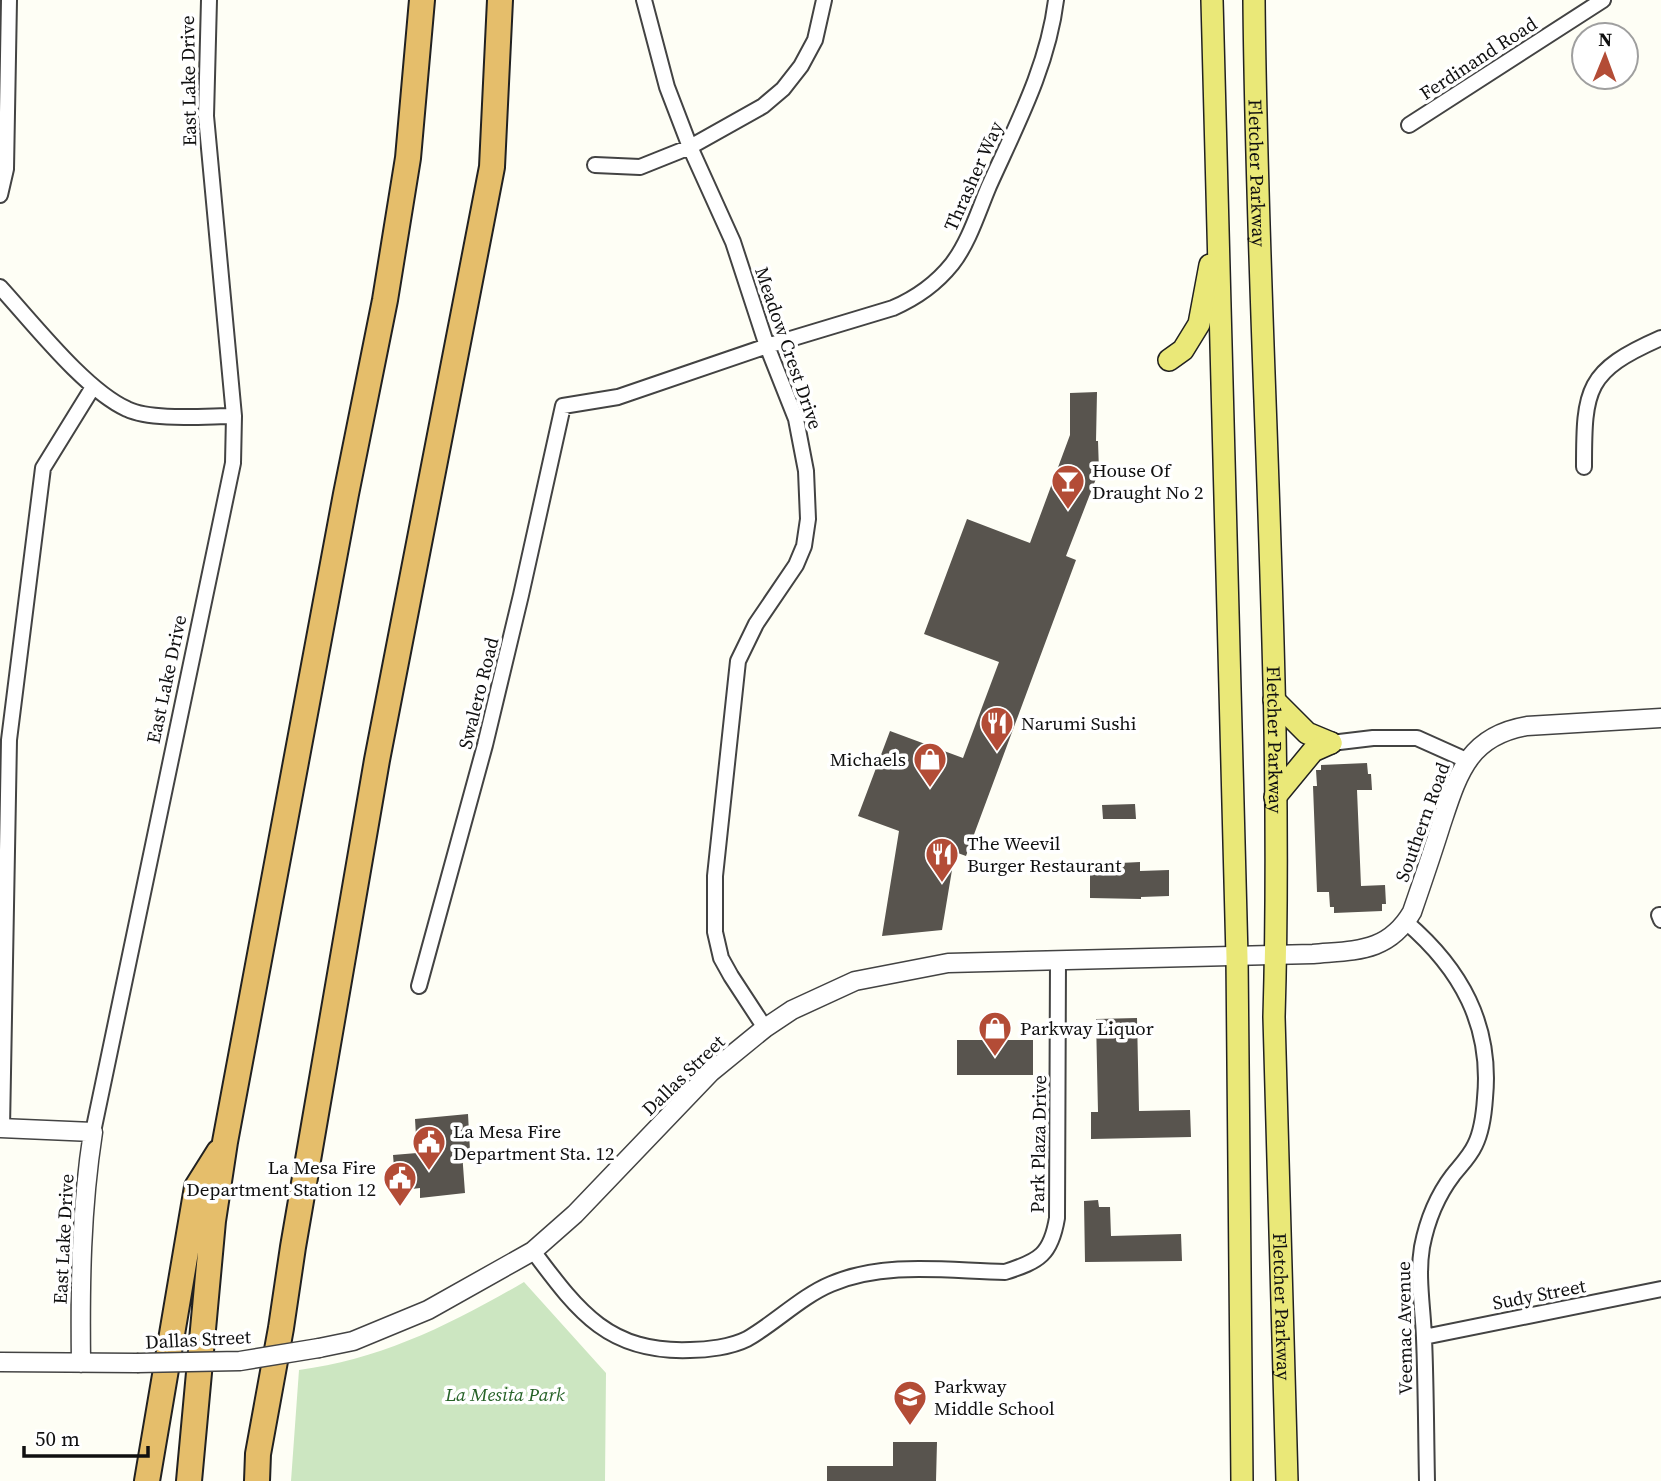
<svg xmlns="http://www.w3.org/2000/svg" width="1661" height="1481" viewBox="0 0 1661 1481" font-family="'Source Serif 4',serif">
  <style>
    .green { fill: #cce6c1 }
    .building { fill: #58544e }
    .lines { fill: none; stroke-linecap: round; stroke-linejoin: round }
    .minor-casing { stroke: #434343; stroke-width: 18 }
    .tertiary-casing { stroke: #434343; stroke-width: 21 }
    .primary-casing { stroke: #212121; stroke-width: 24 }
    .motorway-casing { stroke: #212121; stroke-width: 28 }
    .minor { stroke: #fff; stroke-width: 14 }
    .tertiary { stroke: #fff; stroke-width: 18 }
    .primary { stroke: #eae878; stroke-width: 21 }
    .motorway { stroke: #e5be6b; stroke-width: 24 }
    .tertiary-bridge-casing { stroke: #434343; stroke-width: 21; stroke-linecap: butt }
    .tertiary-bridge { stroke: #fff; stroke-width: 18 }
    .labels { text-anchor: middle; stroke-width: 7; stroke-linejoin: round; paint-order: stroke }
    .street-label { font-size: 19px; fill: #101010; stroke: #fff }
    .poi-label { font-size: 19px; fill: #101010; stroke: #fff; text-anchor: start }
    .park-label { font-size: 19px; font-style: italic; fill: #266227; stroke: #fff }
  </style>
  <rect width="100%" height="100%" fill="#fefef5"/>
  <path class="green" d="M524,1282L606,1373L605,1481H291L299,1370C380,1360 454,1323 524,1282Z"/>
  <path class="building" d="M1097,392L1096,441H1098L1099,471L1066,556L1076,560L966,856L955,852L942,930L882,936L899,831L858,816L890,731L963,758L999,662L924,634L967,519L1030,543L1070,435V393Z
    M1367,763L1368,774H1371L1372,790H1357L1361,886L1385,885L1386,904H1382V911L1334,913V907H1330L1329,892H1317L1313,786H1317L1316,770H1321V765Z
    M1135,804L1136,819H1103L1102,805Z
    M1140,862V871L1169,870V896L1141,897V899L1090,898V873L1120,872V863Z
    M1137,1018L1139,1111L1190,1110L1191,1137L1091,1139V1112H1098L1096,1019Z
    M957,1040H1033V1075H957Z
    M468,1114L470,1151L462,1152L465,1193L420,1198V1188L396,1191L393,1155L417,1153L415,1119Z
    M1098,1200L1099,1207H1110L1111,1236L1181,1234L1182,1261L1085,1262L1084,1201Z
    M893,1442H937L936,1481H827V1466H893Z"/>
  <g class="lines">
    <defs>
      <path id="minor" d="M644,0L667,87L690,147L733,242L767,346L796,419L806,471L808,519L804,546L796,565L756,624L738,661L715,876V932L721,958L731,976L765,1028
        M1409,125L1603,0
        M595,165L640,167L690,147L763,106L783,89L801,66L815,40L824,0
        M0,195L6,169L9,0
        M0,287C33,323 85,390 127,409C152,421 206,416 234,416
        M1584,467C1584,388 1586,371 1661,338
        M1331,743L1373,738H1417L1466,760
        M1661,915H1659L1661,920
        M1406,922C1461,969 1492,1025 1485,1098C1484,1113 1482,1131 1475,1145C1470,1156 1461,1165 1453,1175C1437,1196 1427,1221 1422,1247C1417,1277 1423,1308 1424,1338C1426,1385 1426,1433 1427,1481
        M419,986L485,745L521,595L563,406L618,397L767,346L893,308C916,298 936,284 952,264C969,242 978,212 989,186C1016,126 1048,66 1056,0
        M2,1128L9,740L43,468L93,387
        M93,1132L233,463L234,416L206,116L209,0
        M533,1251C578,1311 608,1353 690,1350C707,1350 731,1347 747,1339C775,1323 802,1296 831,1284C885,1261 948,1271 1005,1272C1040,1261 1051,1254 1057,1218L1058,960
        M1424,1337L1661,1289"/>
      <path id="tertiary" d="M0,1128L93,1132C81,1209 80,1285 81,1363
        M319,1348L353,1341L428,1310L533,1251L575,1214L711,1072L765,1028L792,1010L855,981L948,963L1313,954C1355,950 1388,953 1412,912C1422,883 1432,854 1441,825C1458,774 1468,736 1527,726L1661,718
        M0,1362L137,1363"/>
      <g id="primary">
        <path d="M1212,0L1237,957L1242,1481"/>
        <path id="s1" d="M1254,0C1257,339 1284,678 1274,1017L1287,1481"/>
        <path d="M1169,360L1183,350L1199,324L1210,265"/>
        <path d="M1274,700L1307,733L1331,743"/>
        <path d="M1275,797L1313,751L1331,743"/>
      </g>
      <path id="motorway" d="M147,1481L197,1187L219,1152
        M189,1481L213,1221L225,1142L346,494L385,300L408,158L422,0
        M257,1481L258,1454L281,1328L293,1247L377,760L492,167L500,0"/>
    </defs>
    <use href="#minor" class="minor-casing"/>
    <use href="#tertiary" class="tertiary-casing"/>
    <use href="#primary" class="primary-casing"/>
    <use href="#motorway" class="motorway-casing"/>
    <use href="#minor" class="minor"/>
    <use href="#tertiary" class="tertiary"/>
    <use href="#primary" class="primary"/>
    <use href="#motorway" class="motorway"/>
    <defs>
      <path id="tertiary-bridge" d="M137,1363L240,1361L319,1348"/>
    </defs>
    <use href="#tertiary-bridge" class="tertiary-bridge-casing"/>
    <use href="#tertiary-bridge" class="tertiary-bridge"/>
  </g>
  <defs>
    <symbol id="bar-pin" viewBox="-11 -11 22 30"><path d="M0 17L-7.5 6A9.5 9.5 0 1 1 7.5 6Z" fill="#b34c36" stroke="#fff"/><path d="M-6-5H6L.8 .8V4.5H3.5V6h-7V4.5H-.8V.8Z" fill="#fff"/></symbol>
    <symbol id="restaurant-pin" viewBox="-11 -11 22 30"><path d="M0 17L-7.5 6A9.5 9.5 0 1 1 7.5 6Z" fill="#b34c36" stroke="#fff"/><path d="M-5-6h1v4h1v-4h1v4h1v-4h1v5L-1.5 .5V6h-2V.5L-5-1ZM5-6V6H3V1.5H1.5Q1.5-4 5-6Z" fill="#fff"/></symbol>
    <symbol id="shop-pin" viewBox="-11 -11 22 30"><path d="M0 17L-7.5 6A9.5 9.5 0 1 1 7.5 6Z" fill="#b34c36" stroke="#fff"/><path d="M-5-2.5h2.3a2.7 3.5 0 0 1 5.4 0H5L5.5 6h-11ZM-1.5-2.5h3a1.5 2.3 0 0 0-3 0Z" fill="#fff"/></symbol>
    <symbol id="civic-pin" viewBox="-11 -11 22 30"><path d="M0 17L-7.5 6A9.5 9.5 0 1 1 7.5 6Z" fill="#b34c36" stroke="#fff"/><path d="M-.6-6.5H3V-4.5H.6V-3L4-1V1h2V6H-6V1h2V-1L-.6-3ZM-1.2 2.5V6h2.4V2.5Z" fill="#fff"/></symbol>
    <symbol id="school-pin" viewBox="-11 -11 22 30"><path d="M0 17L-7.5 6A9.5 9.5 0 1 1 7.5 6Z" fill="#b34c36" stroke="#fff"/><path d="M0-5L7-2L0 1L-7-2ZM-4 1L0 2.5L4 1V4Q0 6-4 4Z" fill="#fff"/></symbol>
  </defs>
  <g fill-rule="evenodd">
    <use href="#bar-pin" x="1049" y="462" width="38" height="52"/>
    <use href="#restaurant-pin" x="978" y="704" width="38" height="52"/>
    <use href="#shop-pin" x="911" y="740" width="38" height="52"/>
    <use href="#restaurant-pin" x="923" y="835" width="38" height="52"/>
    <use href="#shop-pin" x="976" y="1009" width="38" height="52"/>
    <use href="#civic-pin" x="410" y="1123" width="38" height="52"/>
    <use href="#civic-pin" x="381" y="1159" width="38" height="52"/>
    <use href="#school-pin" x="891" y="1378" width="38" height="52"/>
  </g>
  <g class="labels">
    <g class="street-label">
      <text transform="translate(1478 58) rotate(-33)" y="7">Ferdinand Road</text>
      <text transform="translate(188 81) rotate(-91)" y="7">East Lake Drive</text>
      <text dy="7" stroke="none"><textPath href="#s1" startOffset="173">Fletcher Parkway</textPath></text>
      <text transform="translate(973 176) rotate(-66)" y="7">Thrasher Way</text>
      <text transform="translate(789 348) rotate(71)" y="7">Meadow Crest Drive</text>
      <text transform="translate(166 679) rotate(-78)" y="7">East Lake Drive</text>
      <text transform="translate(478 693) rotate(-76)" y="7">Swalero Road</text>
      <text dy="7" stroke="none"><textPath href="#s1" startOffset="740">Fletcher Parkway</textPath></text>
      <text transform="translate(1422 822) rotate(-70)" y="7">Southern Road</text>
      <text transform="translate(683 1075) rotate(-44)" y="7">Dallas Street</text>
      <text transform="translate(1038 1144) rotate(-89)" y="7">Park Plaza Drive</text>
      <text transform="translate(63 1239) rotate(-87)" y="7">East Lake Drive</text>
      <text transform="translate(1539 1294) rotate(-11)" y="7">Sudy Street</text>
      <text dy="7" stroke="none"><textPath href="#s1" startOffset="1307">Fletcher Parkway</textPath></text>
      <text transform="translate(1404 1328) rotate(-91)" y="7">Veemac Avenue</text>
      <text transform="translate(198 1339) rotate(-3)" y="7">Dallas Street</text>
    </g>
    <g class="poi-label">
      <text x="1092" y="477">House Of<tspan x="1092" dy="22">Draught No 2</tspan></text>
      <text x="1021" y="730">Narumi Sushi</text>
      <text x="906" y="766" text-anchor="end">Michaels</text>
      <text x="967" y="850">The Weevil<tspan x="967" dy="22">Burger Restaurant</tspan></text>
      <text x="1020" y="1035">Parkway Liquor</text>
      <text x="453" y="1138">La Mesa Fire<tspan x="453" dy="22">Department Sta. 12</tspan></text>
      <text x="376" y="1174" text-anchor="end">La Mesa Fire<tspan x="376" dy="22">Department Station 12</tspan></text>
      <text x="934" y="1393">Parkway<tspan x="934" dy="22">Middle School</tspan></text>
    </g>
    <g class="park-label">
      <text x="505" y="1401">La Mesita Park</text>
    </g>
  </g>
  <g transform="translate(1605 56) rotate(1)"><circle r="33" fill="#ffffff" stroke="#9f9f9f" stroke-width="2"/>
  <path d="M0-5L12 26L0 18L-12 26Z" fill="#b34c36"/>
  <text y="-10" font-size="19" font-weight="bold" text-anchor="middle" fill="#101010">N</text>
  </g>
  <path d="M24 1446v10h124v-10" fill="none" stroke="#101010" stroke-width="3.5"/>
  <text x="35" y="1446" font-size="21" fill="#101010" stroke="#ffffff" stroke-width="5" paint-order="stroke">50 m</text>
</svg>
